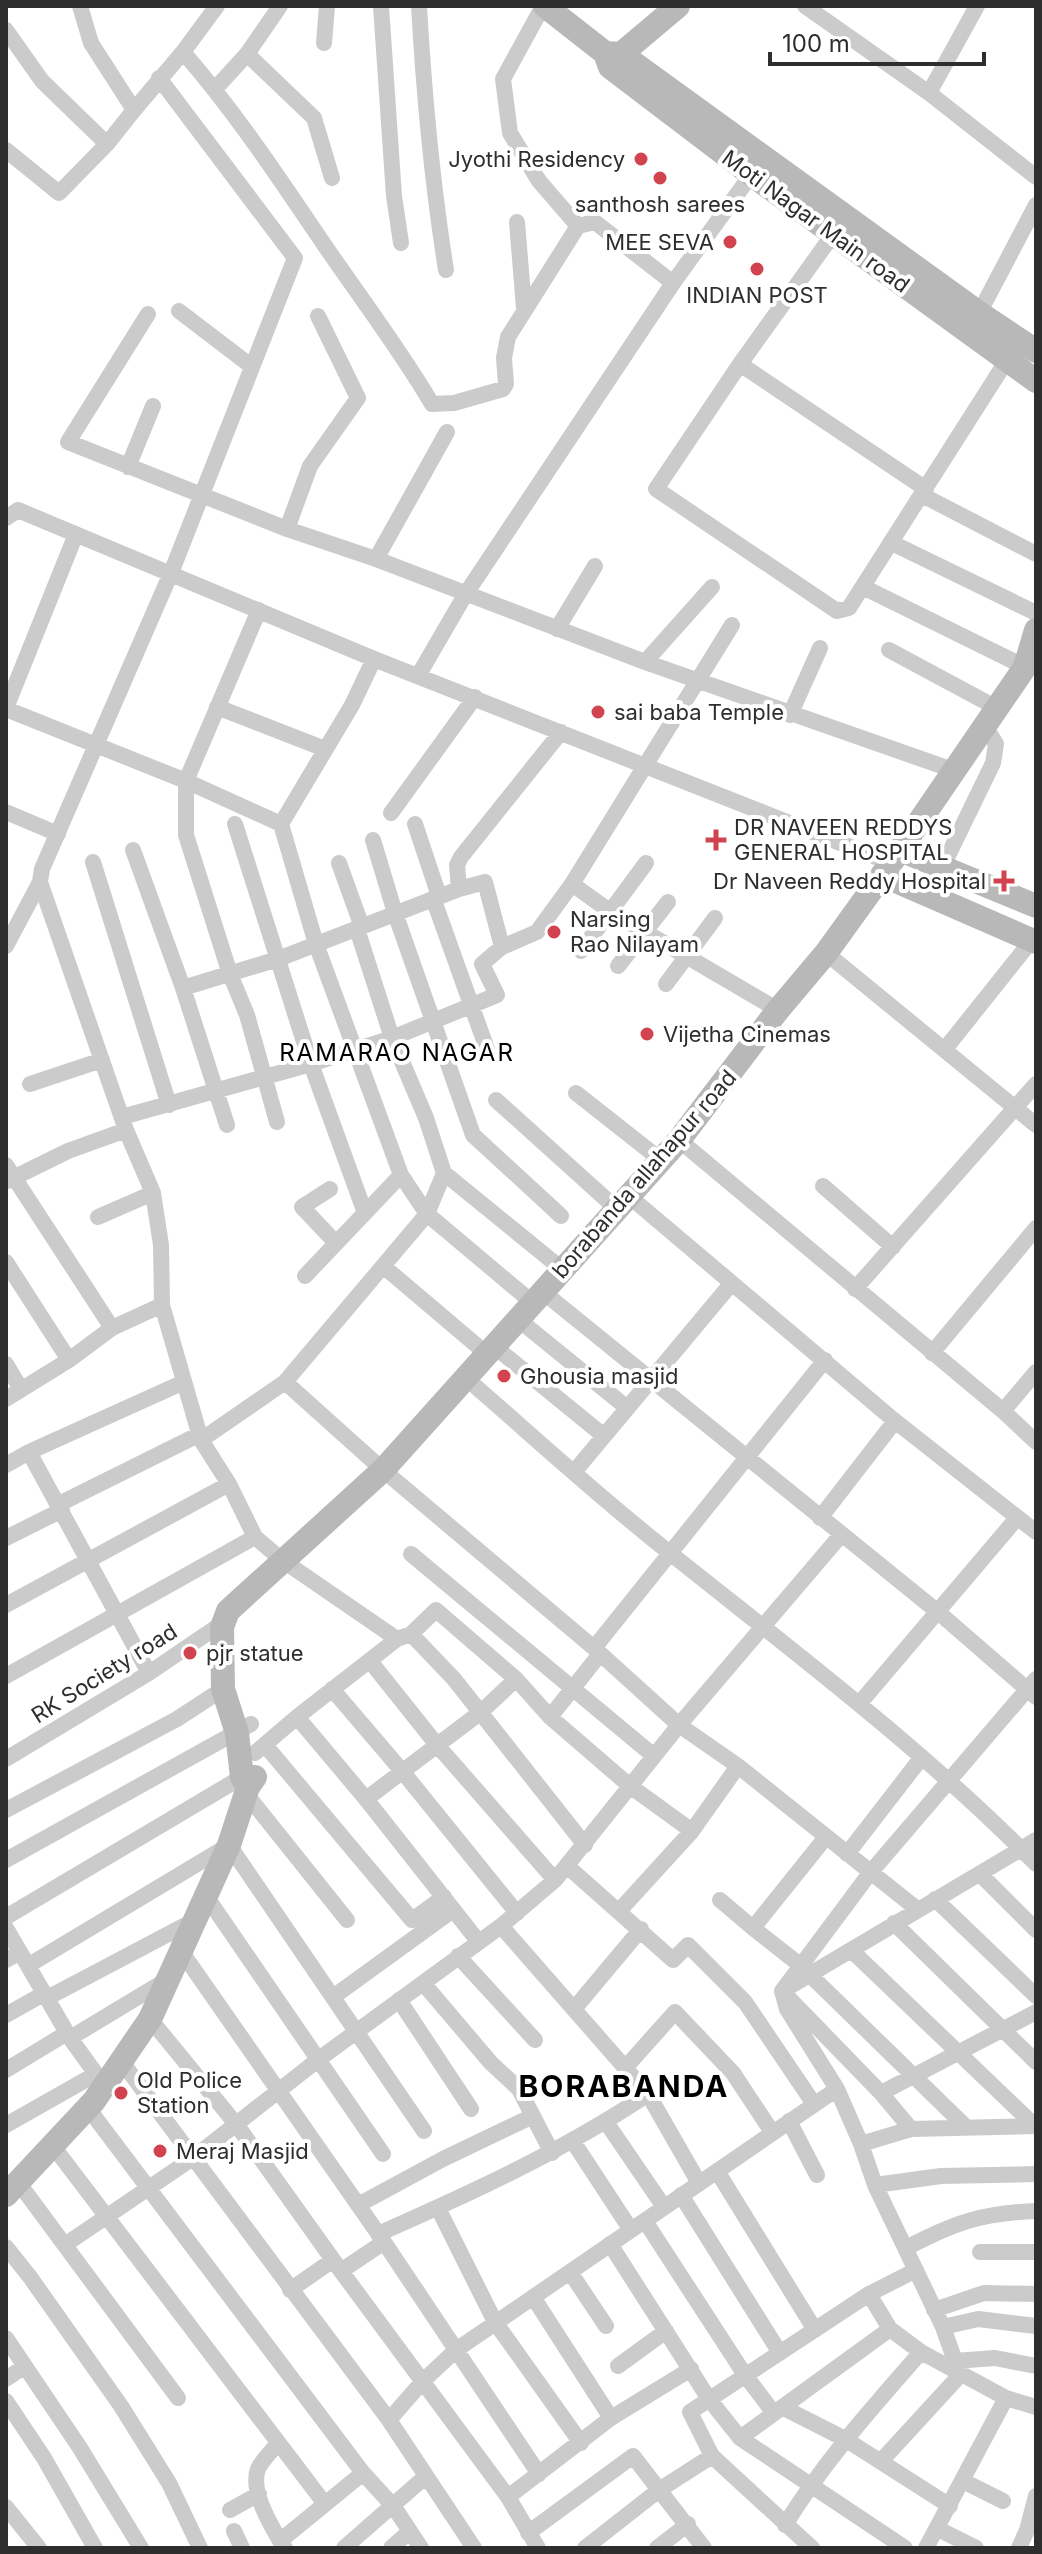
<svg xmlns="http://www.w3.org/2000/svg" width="1042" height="2554" viewBox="0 0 1042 2554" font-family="Inter,sans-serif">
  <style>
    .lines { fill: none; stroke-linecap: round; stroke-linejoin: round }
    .street { stroke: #cbcbcb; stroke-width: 16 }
    .secondary { stroke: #b8b8b8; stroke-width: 24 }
    .poi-dot { fill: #d1444f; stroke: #fff; stroke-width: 3 }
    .labels { text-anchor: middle; stroke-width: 8; stroke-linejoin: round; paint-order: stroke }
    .poi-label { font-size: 22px; fill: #2e2e2e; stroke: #fff; text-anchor: start }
    .street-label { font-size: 22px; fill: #2e2e2e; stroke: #fff }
    .neighbourhood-label { font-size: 24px; letter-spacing: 2px; fill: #000; stroke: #fff }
    .district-label { font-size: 30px; font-weight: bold; letter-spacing: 2px; fill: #000; stroke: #fff }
  </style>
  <rect width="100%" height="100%" fill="#fff"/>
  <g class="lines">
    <path class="street" d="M80,6L91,43L134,110L183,52L217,6
      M381,6L394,196L401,243
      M419,6C424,95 432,182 446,270
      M543,6L503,79L510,133L539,181L578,226
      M805,6L929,93L1036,177
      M6,30L42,81L107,144
      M324,43L327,6
      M183,52C239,116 284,186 332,256C366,305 402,353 432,404L454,403L503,389L506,384L504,358L508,337L578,226L595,222L673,283
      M247,54L280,6
      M215,89L247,54L314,118L332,178
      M929,93L977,6
      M6,150L59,193L107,144L134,110
      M517,222L524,308
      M834,233L740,364L656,489L837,611L849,608L1007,360
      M179,311L251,366
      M148,314L68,442L287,529L376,559L645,662L953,770
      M975,321L1036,205
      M740,364L926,489
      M128,467L153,406
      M922,495L1036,554
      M6,518L18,510L374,659L891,863
      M287,529L310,466L358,398L318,316
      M892,543L1036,613
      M376,559L447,432
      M863,587L1025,667
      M259,610L186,781V835L230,974L247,1015L277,1122
      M557,629L595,566
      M889,650L997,708
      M374,659L352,705L281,824L316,944L401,1175L427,1214L533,1303
      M645,662L712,587
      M418,676L465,595L673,283L756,168
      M217,707L325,749
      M6,708L76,534
      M6,709L186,781L281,824
      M790,715L820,648
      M6,812L58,834
      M391,813L475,697
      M235,824L311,1064L365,1213
      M415,824L439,896
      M373,840L395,913L473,1135L561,1216
      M133,850L183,988L227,1125
      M93,862L169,1105
      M339,863L362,927
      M40,882L126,1130L153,1193L161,1245L162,1305L201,1440L229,1484L255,1537L282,1560L397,1639L411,1634L454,1679L585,1845
      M572,884L611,912L778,1010
      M459,889L457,865L461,857L561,732
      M926,894L942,868L993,763L996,744L985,726
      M433,898L487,1049
      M6,946L40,882L42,869L171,573L295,258L159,78
      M581,951L646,863
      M826,953L1036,1125
      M618,966L668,902
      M666,984L715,918
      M183,988L278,959L459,889L485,882L502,947L537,932L572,884L732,625
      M945,1049L1032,940
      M30,1084L102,1060
      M576,1093L661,1160
      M496,1100L618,1210
      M122,1117L311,1064L392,1038L497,995L482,964L502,947
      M679,1140L1003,1411L1036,1442
      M6,1165L112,1328
      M444,1173L563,1270
      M7,1181L68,1151L126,1130
      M823,1186L893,1247
      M330,1189L302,1207L336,1243
      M630,1197L895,1421L1036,1532
      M98,1217L153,1193
      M6,1262L69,1360
      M383,1266L488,1355
      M305,1276L401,1175
      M855,1289L1036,1084
      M543,1292L938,1612L1036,1697
      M519,1320L626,1407
      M495,1347L604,1436
      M932,1353L1036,1228
      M6,1364L21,1389
      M467,1379C534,1437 600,1498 670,1553C795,1653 923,1749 1036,1864
      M285,1382L383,1470L594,1648L679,1725L738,1766L917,1909
      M6,1399L69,1360L112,1328L162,1305
      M1003,1411L1036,1372
      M29,1452L149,1673
      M6,1465L29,1452L184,1382
      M574,1472L731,1284
      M820,1518L895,1421
      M6,1538L62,1510L59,1504L198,1435L201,1440L285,1382L427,1214L444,1173L426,1118L392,1038L357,929
      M411,1554L654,1756
      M6,1605L229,1484
      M411,1634L436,1610L516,1679L550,1717L630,1786L692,1831
      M594,1648L825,1360
      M370,1661L437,1745L555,1880
      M6,1676L255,1537
      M332,1689L402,1771L517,1913
      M859,1704L1017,1518
      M297,1717L366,1799L478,1941
      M550,1717L600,1654
      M265,1745L412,1920L444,1897
      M255,1753L297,1717L397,1639
      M6,1759L149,1673L224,1622
      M247,1795L347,1920
      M366,1799L481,1712L516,1679
      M6,1810L177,1719L223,1689
      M847,1854L922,1757
      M6,1860L251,1724
      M567,1866L673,1960L688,1945L745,2002L814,2104
      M980,1874L1036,1930
      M206,1896L383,2154
      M935,1899L1036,1996
      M720,1900L753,1928
      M619,1911L692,1831L738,1766
      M6,1917L242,1777
      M894,1923L1036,2062
      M501,1926L648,2094L699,2183
      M6,1928L70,2038L96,2074L108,2084
      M181,1951L384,2242L539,2474
      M852,1951L1035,2126
      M458,1956L535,2040
      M6,1960L20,1952
      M29,1965L229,1845L424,2131
      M800,1965L753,1928L826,1837
      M809,1974L966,2127
      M423,1983L491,2063L519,2089L552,2153
      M333,1997L453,1910
      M47,1998L193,1921
      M399,2000L471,2109
      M574,2009L641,1929
      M6,2015L45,1993
      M150,2019L236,2124L341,2271L508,2497L538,2548
      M70,2038L168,1979
      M122,2062L389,2420L474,2548
      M625,2068L675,2012L733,2073L772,2132
      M6,2070L67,2033
      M881,2093L1036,2012
      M88,2108L363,2473L394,2507L421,2548
      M789,2121L817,2175
      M606,2122L664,2207
      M6,2125L96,2074
      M911,2129L881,2093L782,1991L1036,1840
      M572,2140L631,2230
      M861,2144L911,2129L1036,2126
      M53,2146L325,2504
      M717,2171L815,2330
      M18,2182L178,2398
      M875,2185L941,2176L1036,2174
      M681,2195L780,2353
      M358,2205L443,2159L533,2116
      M438,2208L495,2322L581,2443
      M645,2221L745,2375L773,2412
      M378,2234C471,2193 563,2151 648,2094
      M66,2244L193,2158L319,2059L501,1926L555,1880L679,1725L841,1535
      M610,2244L709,2399L740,2438L905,2548
      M6,2247L30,2277L121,2406L169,2483L200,2548
      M906,2248C954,2223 981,2213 1036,2211
      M980,2252H1036
      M341,2271L384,2242
      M570,2272L606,2326
      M290,2290L333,2260
      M869,2294L916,2270
      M533,2297L611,2418
      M934,2310L984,2293L1036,2294
      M943,2327L978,2319L1036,2326
      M6,2338L80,2448L141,2548
      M955,2361L995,2358L1036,2366
      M618,2366L666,2331
      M954,2370L955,2361L943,2327L875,2185L861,2144L837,2089L787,2009L782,1991L870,1873L1036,1679
      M6,2379L25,2366
      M6,2401L44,2458L95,2548
      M782,2407L845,2439L950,2506
      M389,2420L423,2381L456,2350L837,2089
      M740,2438L890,2329
      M278,2443C272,2451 262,2460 258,2469C250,2491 270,2523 280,2541
      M882,2460L962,2373
      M963,2481L1003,2501
      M508,2497L611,2418L691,2369
      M6,2507L39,2548
      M230,2510L259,2494
      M785,2525C824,2461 873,2407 921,2352
      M938,2529L976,2548
      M234,2531L242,2548
      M528,2533L633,2456L704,2548
      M285,2548L280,2541L363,2473
      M344,2548L425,2477
      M391,2548L409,2532
      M585,2548L659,2490L712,2456
      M657,2548L688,2524
      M812,2548L712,2456L690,2412L869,2294L890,2329L921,2352L1006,2398L1036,2407
      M926,2548L1006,2398
      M1019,2548L1027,2530L1036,2496"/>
    <path class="secondary" d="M545,6L605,53L610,67L752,175L1036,381
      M605,53L621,54L979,313L1036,351
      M611,65L621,54L678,6
      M1025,667L1036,630
      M900,850L1036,906
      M882,875L1036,942
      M248,1787L242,1777L237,1733L223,1689L222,1627L228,1611L383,1470L679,1140L778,1010L826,953L891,863L1025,667L1036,656
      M6,2195L94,2101L150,2019L229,1845L248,1787L255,1777"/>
  </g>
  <g class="poi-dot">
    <circle cx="641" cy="159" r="8"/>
    <circle cx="660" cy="178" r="8"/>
    <circle cx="730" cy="242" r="8"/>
    <circle cx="757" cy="269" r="8"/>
    <circle cx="598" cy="712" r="8"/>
    <path d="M712 828h8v8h8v8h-8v8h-8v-8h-8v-8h8z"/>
    <path d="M1000 869h8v8h8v8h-8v8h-8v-8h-8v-8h8z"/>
    <circle cx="554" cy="932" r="8"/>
    <circle cx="647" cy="1034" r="8"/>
    <circle cx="504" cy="1376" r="8"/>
    <circle cx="190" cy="1653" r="8"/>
    <circle cx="121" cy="2093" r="8"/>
    <circle cx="160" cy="2151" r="8"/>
  </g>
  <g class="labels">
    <g class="poi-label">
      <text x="625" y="167" text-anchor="end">Jyothi Residency</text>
      <text x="660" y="212" text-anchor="middle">santhosh sarees</text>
      <text x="714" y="250" text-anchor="end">MEE SEVA</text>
      <text x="757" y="303" text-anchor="middle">INDIAN POST</text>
      <text x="614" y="720">sai baba Temple</text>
      <text x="734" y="835">DR NAVEEN REDDYS<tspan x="734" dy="25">GENERAL HOSPITAL</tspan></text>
      <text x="986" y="889" text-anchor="end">Dr Naveen Reddy Hospital</text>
      <text x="570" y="927">Narsing<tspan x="570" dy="25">Rao Nilayam</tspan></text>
      <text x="663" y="1042">Vijetha Cinemas</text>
      <text x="520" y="1384">Ghousia masjid</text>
      <text x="206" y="1661">pjr statue</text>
      <text x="137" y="2088">Old Police<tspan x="137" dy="25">Station</tspan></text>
      <text x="176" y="2159">Meraj Masjid</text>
    </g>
    <g class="street-label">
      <text transform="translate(816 221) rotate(36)" y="8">Moti Nagar Main road</text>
      <text transform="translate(644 1174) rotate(-49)" y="8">borabanda allahapur road</text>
      <text transform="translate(104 1673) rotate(-32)" y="8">RK Society road</text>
    </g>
    <g class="neighbourhood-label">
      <text x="397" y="1061">RAMARAO NAGAR</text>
    </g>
    <g class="district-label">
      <text x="624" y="2097">BORABANDA</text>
    </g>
  </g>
  <rect width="1042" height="2554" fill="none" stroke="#2e2e2e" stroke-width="16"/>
  <path d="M770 52v12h214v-12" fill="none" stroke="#2e2e2e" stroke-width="4"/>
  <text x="782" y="52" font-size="24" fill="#2e2e2e" stroke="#ffffff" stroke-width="6" paint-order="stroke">100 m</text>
</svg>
